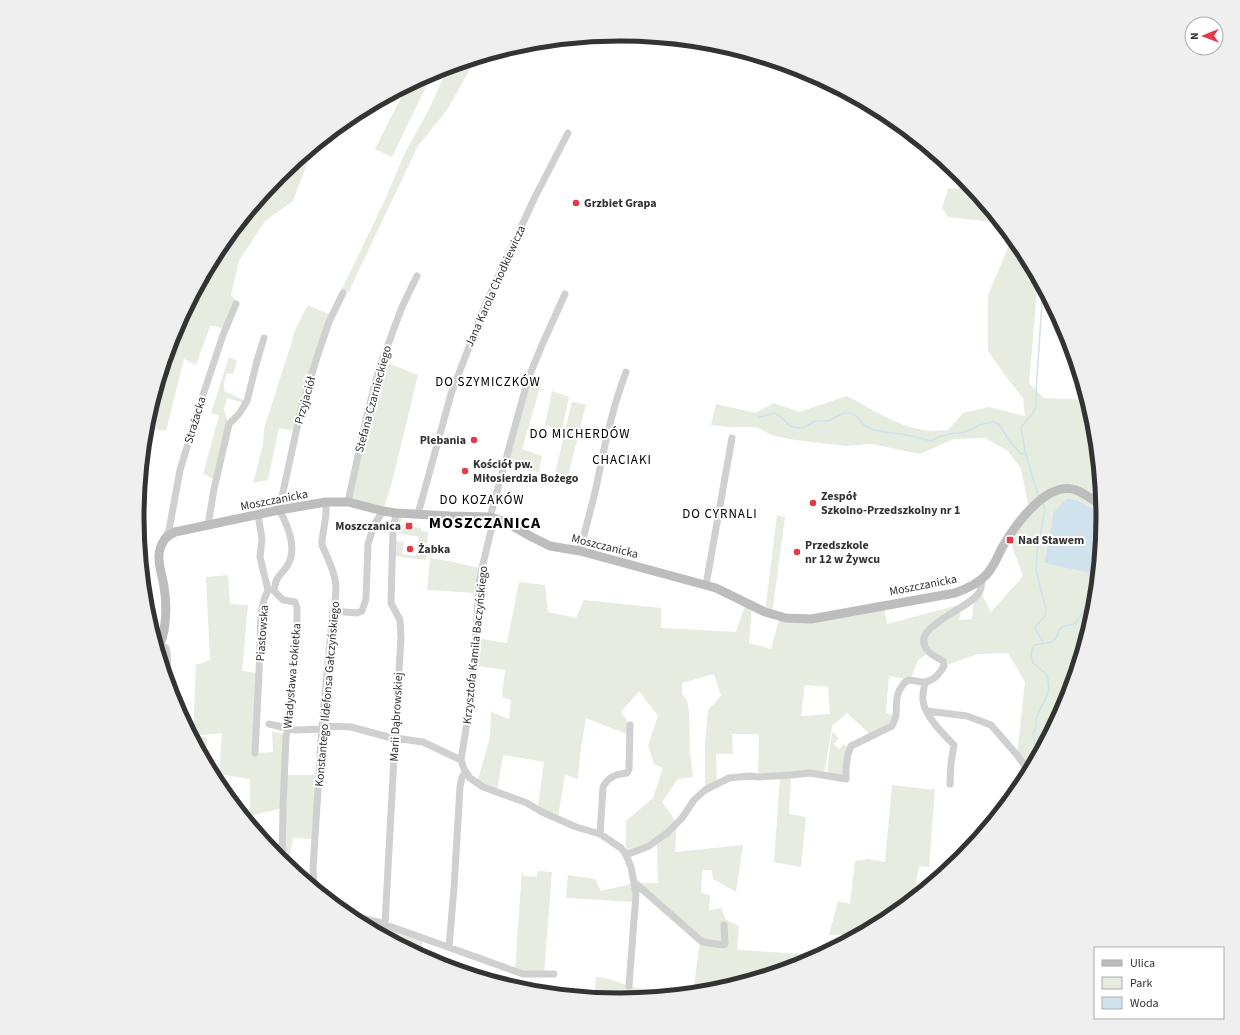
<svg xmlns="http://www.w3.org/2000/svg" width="1240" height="1035" viewBox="0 0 1240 1035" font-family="'Source Sans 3',sans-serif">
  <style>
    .green { fill: #e6ecdf; fill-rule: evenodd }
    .water { fill: #cfe2ee }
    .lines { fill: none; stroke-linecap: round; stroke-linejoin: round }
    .stream { stroke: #cfe2ee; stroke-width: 1.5 }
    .street { stroke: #d0d0d0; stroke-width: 7 }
    .secondary { stroke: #bdbdbd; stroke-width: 9 }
    .poi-dot { fill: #e63946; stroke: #fff; stroke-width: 1.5 }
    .labels { text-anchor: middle; stroke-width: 4; stroke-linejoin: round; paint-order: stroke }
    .poi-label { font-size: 12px; font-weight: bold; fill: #333; stroke: #fff; text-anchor: start }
    .street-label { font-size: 12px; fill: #333; stroke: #fff }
    .neighbourhood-label { font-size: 13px; letter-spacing: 1px; fill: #000; stroke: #fff }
    .district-label { font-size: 16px; font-weight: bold; letter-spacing: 1px; fill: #000; stroke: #fff }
    .rim { fill: none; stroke: #333; stroke-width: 5 }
  </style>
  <rect width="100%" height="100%" fill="#fff"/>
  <path class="green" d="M762,58L805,71L841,90H832L809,76L789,73L761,63Z
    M474,59L473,64L447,110L418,146L349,291H341L383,204L405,153L428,111L448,67Z
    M433,72L392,157L375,149L407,86Z
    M317,144L312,150L293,201L265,221L239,261L231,295L236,301L225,330L216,326H210L196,365L184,359L166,431L152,429L139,495L146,423L173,332L218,249L278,175Z
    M960,188L975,192L1022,249L1038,279L1029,383L1044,398L1087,400L1094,424L1086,425L1099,495H1101L1103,517L1078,501L1062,503L1053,513L1050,536L1044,563L1098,575L1094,612L1067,703L1029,773L1028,770L1017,755L1025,682L1008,653L977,654L944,666L929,652L918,660L910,680L889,676L886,713L896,716L892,726L872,736L847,713L832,726L824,775H791L789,814L806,817L801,867L774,862L780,776H758L759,734H732L733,754H716L717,783L705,790V743L708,710L721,696L714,674L682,683V694L687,700L689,711L690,751L693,777L678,779L662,802L677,823L675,852L743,845L736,892L713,879L712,870H702L701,893L710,895L709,910L722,908L725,919L739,926L737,950L821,955L805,964L714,992L693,994L700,940L635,884L636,902L566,898L568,875L595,879L601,891L635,883H658L657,840L626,855V821L653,798L663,768L654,764L648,745L658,716L639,691L621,712L630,725L629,735L586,718L580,755L578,779L565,775L558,817L538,806L544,762L503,755L497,792L477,783L490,737L491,712L509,719L511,700L502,697L505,670L478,666L481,639L507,643L519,582L545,585L548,612L576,618L584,600L661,608V628L736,632L746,602L752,605L749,643L771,649L780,616L786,618L884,605L887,624L959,605L961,608L959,620L972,619L974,599L980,591L991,612L1023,576L1010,541L1029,510L1021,469L1008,451L985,438L954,439L920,454L872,444L846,446L795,440L774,436L756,427H729L711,425L716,404L756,413L773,403L799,412L847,396C872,409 895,425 923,430C931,432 940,430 948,430L963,413L989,407L1025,416L1023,398L1007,378L988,351V295L1012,238L992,222L948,217L942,208L948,189ZM805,685L828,687L830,714L801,716Z
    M308,305L330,315L295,431L279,428L268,480L253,483L263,445L264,429L296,328Z
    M229,357L237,361L233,374L227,373L224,383V391L244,400L243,403L227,398L224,409L228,423L216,480L203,474L219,415L211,413Z
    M383,361L418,375L393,478L384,508L352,499L351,497Z
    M530,378L542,381L522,449L542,456L539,472L504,467Z
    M552,391L569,397L562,429L545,425Z
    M574,402L586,405L568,476L555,474L571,405V403Z
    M777,515L785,517L772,614L765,612Z
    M398,516L401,517V522L405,526L421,528V531L428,532L426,560L395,556L396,541L404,542L402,554L416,556L419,537C414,535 398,535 396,530C395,527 398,520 398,516Z
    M430,558L449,561L479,568L475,593L427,590Z
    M228,575L230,604L248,605L242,671L259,673L255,753L273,752L272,732L287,734L285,775H319L315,839L293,838L288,864H284L283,808L250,816V779L219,774L222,733L193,736L196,665L210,660L206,577Z
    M832,731L839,738L834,744L839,749L844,744L848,748L844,776L827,774Z
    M207,737L206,763L192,738Z
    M892,785L935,790L929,867L919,866L913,899L888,920L859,935H829L838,901L850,904L855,861L868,859L885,862Z
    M522,870L524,876L537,877L538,871L552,872L544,974L515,971Z
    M378,922L424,938L420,956L377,933Z
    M596,977L606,978L629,986L673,996L620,1001L594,998Z"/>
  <path class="water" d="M1067,499C1080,498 1093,510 1103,517L1098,575L1044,563L1050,536L1053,513L1062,503Z"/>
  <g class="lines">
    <path class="stream" d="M759,417L775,413L781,417L790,426L799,428L805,427L815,421H828L844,413H851L857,417L865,426L874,430L912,436L931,441L940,436L955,433H963L979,425L993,422L999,424L1008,439L1020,453L1026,455
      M1038,495L1025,451L1021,427L1033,413L1036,406V392L1043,288
      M1043,503L1045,509L1037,552L1036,570L1046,610L1045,616L1035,627C1037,633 1041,637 1043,643
      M1042,749L1039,748L1035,744L1033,733L1036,728V720L1038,714L1046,697L1049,689L1048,679L1046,674L1033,663L1031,655L1032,649L1035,645L1052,642L1057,637L1058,631L1063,626L1075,624L1084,610L1085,605L1095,600
      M677,993L680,995"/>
    <path class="street" d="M348,502L366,419L379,369L402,307L417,276
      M418,514L451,394L485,305L534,199L568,133
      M490,517L528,379L542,345L565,294
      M494,518L482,568L479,585L472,691L461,760L464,769L470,778L483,787L527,803L542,812L576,827L600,834L621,848L626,855L631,867L636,894L629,986
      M208,525L214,489L229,424L239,414L247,401L257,361L264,338
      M165,538L169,530L180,470L203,395L223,335L236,304
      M580,551C585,530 591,509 596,488C604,448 612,409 626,372
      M706,585L732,438
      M333,611L357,613L362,611L366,599L368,544L374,525L383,511
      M160,645L166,648C169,658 168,666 165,676
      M925,682C924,688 922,695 923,701C925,716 943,734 954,745L951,763L950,784
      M927,711L967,716L991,725L1017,755L1027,769
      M269,724L295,730L322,729
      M322,726L351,727L388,737L423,742L461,760
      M255,753L259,673L261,613L264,600L268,590L260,557L262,539L258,515
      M600,834L603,787C608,777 616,774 627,773L629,769L630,725
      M626,855L649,846L667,833L682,818L694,800L705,790L729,778L750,776L758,777L791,775L810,773L846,779C846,768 846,757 851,746L892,726C894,722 896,718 896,714C897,704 895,695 902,686C909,675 916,683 925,682C933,681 940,673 944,666L943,661C938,658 931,655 928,651C906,627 972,609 980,591C982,587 981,582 982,579
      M282,863L283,807L286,737L288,728L297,619V608L295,602L283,600L274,591C275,587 275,582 277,579C280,574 284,571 287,566C298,550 288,525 279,510L302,405L319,351L329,322L343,293
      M635,883L700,940L703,942L723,945L725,944L724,925
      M314,889L313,869L322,726L333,611C340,582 334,572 322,545V540L326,515V502
      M346,915L378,922L523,974H554
      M385,924L395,738L401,638L400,620L391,603L393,530L396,513
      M449,947L454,888L460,787L462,777L466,772"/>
    <path class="secondary" d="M157,649C167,636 167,603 164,587C162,571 153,555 165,539C167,536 172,534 175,532L279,510L326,502H348L383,511L396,513L450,516L490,517L506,522L530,536L550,546L580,551L716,588L765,612L786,618L811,619L955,593C966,589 978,584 986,575C994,567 998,555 1003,546C1016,524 1047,480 1076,490C1084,493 1095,501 1102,506"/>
  </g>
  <g class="poi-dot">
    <circle cx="576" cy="203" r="4"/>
    <circle cx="474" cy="440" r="4"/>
    <circle cx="465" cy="471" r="4"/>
    <circle cx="813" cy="503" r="4"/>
    <rect x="405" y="522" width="8" height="8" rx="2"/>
    <rect x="1006" y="536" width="8" height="8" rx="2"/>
    <circle cx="410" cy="549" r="4"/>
    <circle cx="797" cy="552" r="4"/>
  </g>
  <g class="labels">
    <g class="poi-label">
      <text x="584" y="207">Grzbiet Grapa</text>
      <text x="466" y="444" text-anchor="end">Plebania</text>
      <text x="473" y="468">Kościół pw.<tspan x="473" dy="14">Miłosierdzia Bożego</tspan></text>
      <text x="821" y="500">Zespół<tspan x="821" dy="14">Szkolno-Przedszkolny nr 1</tspan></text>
      <text x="401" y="530" text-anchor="end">Moszczanica</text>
      <text x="1018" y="544">Nad Stawem</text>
      <text x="805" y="549">Przedszkole<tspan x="805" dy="14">nr 12 w Żywcu</tspan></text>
      <text x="418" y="553">Żabka</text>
    </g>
    <g class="street-label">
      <text transform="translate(495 286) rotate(-66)" y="4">Jana Karola Chodkiewicza</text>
      <text transform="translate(373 399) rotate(-75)" y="4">Stefana Czarnieckiego</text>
      <text transform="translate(305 400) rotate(-74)" y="4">Przyjaciół</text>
      <text transform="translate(195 420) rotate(-73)" y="4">Strażacka</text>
      <text transform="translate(274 500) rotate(-11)" y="4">Moszczanicka</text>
      <text transform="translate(605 546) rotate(14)" y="4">Moszczanicka</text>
      <text transform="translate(923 585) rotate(-11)" y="4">Moszczanicka</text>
      <text transform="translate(262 633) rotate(-86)" y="4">Piastowska</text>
      <text transform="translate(475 645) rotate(-84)" y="4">Krzysztofa Kamila Baczyńskiego</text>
      <text transform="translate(292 676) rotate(-85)" y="4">Władysława Łokietka</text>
      <text transform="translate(327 694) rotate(-85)" y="4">Konstantego Ildefonsa Gałczyńskiego</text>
      <text transform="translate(396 717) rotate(-87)" y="4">Marii Dąbrowskiej</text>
    </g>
    <g class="neighbourhood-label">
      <text x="488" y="386">DO SZYMICZKÓW</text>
      <text x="580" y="438">DO MICHERDÓW</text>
      <text x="622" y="464">CHACIAKI</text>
      <text x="482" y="504">DO KOZAKÓW</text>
      <text x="720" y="518">DO CYRNALI</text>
    </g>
    <g class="district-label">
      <text x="485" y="528">MOSZCZANICA</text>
    </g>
  </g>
  <path d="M0 0H1240V1035H0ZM144 517a476 476 0 1 1 952 0a476 476 0 1 1-952 0Z" fill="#efefef" fill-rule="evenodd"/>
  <path class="rim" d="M144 517a476 476 0 1 1 952 0a476 476 0 1 1-952 0Z"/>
  <rect x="1094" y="947" width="130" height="72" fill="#ffffff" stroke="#adadad"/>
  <rect x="1102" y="960" width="20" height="6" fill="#bdbdbd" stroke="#adadad"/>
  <text x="1130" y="967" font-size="12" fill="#333333">Ulica</text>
  <rect x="1102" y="977" width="20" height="12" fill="#e6ecdf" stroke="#adadad"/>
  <text x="1130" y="987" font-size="12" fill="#333333">Park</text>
  <rect x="1102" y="997" width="20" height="12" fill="#cfe2ee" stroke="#adadad"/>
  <text x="1130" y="1007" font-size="12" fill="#333333">Woda</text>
  <g transform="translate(1204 36) rotate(269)"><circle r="19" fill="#ffffff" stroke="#adadad"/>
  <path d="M0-3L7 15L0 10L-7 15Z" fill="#e63946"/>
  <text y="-6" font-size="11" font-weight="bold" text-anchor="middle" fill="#333333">N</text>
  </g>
</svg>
